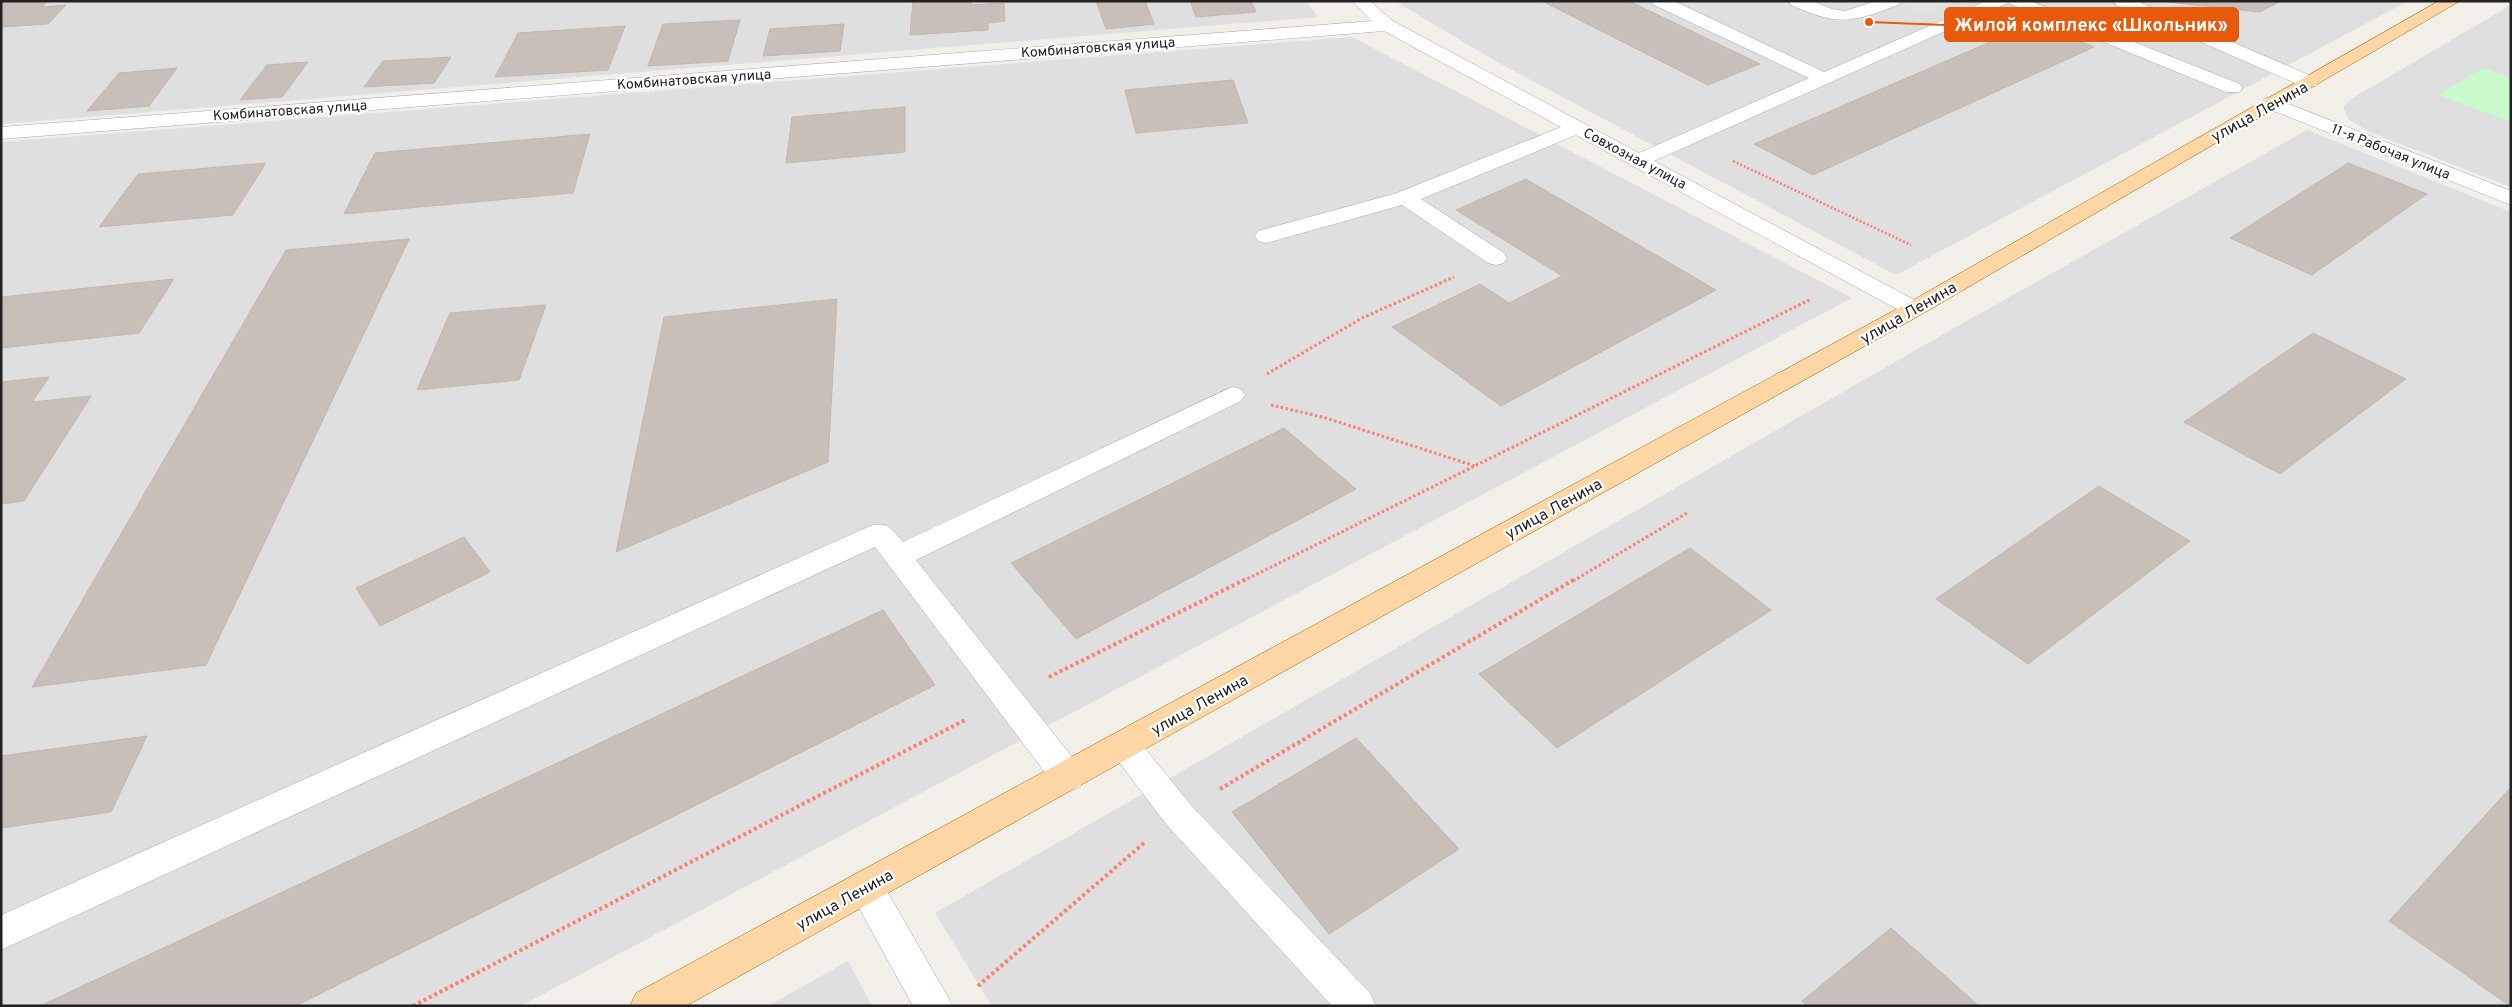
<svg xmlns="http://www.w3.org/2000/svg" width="2512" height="1007" viewBox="0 0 2512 1007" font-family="Overpass,sans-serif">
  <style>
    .residential { fill: #e0dfdf }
    .park { fill: #c8facc }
    .parking { fill: #e2e2e2 }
    .building { fill: #c7bfb8; stroke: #c4b6ab }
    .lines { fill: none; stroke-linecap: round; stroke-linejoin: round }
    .minor-casing { stroke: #a9a9a9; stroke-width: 1 }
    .major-casing { stroke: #a06b00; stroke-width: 1 }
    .path-far2 { stroke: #fa8072; stroke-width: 2.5; stroke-dasharray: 2 2; stroke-linecap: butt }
    .path-far1 { stroke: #fa8072; stroke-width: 3; stroke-dasharray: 2.5 2.5; stroke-linecap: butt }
    .path { stroke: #fa8072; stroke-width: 4; stroke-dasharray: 3 3; stroke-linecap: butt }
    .minor { fill: #fff; fill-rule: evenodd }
    .major { fill: #fcd6a4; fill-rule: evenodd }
    .labels { text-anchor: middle; stroke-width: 4.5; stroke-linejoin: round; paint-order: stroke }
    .far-street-label { font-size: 14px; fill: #222; stroke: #fff }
    .street-label { font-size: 16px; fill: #222; stroke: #fff }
    .leader { fill: none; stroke: #e8590c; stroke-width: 2 }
    .callout-dot { fill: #e8590c; stroke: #fff; stroke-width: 2 }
    .callout { fill: #e8590c; stroke: #e8590c; stroke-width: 2 }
    .callout-label { font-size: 18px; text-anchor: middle; font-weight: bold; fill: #fff }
  </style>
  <rect width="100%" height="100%" fill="#f2efe9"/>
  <path class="residential" d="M1,1H1306L1318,17L1,124Z
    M1395,1H2408L1896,275L1497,62Z
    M2511,5V187L2372,133L2349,120L2343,107L2351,99Z
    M1352,37L1852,298L521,1006H1V142Z
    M2307,130L2511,212V1006H992L935,913L1949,331Z
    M848,961L872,1006H768Z"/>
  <path class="park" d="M2483,68L2511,78L2509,121L2438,95Z"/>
  <path class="parking" d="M1914,1H1957L1923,14L1903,5Z"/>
  <path class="building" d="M1,1H47L42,7L66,5L48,24L1,27Z
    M913,1H971V5L1004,3L1005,21L988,23V30L910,35Z
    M1096,1H1145L1154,24L1106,29Z
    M1190,1H1251L1256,12L1196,17Z
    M1542,1H1629L1760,64L1708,85Z
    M2159,1H2281L2260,12Z
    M740,20L728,61L648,66L663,24Z
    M2034,23L2094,47L1813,175L1754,144Z
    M844,24L840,51L763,56L770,29Z
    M625,26L608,70L495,77L518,33Z
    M451,57L434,83L364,87L383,61Z
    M308,62L282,97L240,100L267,65Z
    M177,68L149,106L87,111L119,73Z
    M1233,80L1248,123L1136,133L1125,90Z
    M905,107V152L786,163L792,117Z
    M590,134L573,193L344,214L375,153Z
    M266,163L233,215L99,227L138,174Z
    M2348,163L2427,194L2312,275L2230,238Z
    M1526,179L1716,290L1501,406L1392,327L1480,284L1509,303L1562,276L1456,210Z
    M409,239L206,665L32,687L286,250Z
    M174,279L139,333L1,348V297Z
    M837,299L828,462L616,552L664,317Z
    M546,305L519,380L417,390L450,313Z
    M2313,333L2406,379L2280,474L2184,422Z
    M49,377L32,402L91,396L24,501L1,504V382Z
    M1284,428L1356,489L1076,639L1011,563Z
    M2099,486L2190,541L2028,664L1936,599Z
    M464,537L490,572L380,626L356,588Z
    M1690,548L1771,610L1557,748L1479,674Z
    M883,610L935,685L296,1006H40Z
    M147,736L111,812L1,828V756Z
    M1356,738L1459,849L1329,934L1232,812Z
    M2511,787V1006H2510L2389,921Z
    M1891,928L1979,1006H1807L1802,1001Z"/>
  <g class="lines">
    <defs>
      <path id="minor" d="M1352,1H1370L1393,21L1639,153L1809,78L1654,5L1652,1H1674L1824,72L1986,1H2031L2240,84L2242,88L2240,92H2226L2008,3L1654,161L1922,304L1926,309L1922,314L1914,316L1906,314L1576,135L1421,199L1504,253L1507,258L1504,263L1496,265L1488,263L1402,205L1266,243L1258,241L1255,236L1258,231L1397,193L1561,127L1384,31L1,139V127L1372,21Z
        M1789,1H1812L1832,9L1845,11L1876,1H1900L1898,5C1851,23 1838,26 1791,5Z
        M2114,1H2137L2316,78L2318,82L2316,86H2302L2116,5Z
        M2271,97L2511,191V205L2264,107L2261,103L2264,99Z
        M1232,387L1241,389L1245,395L1241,401L916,560L1080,767L1085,777L1080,787L1068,791L1056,787L875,547L1,950V915L870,526C887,521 892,529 903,542Z
        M1124,732L1135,736L1190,804L1370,993L1376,1006H1332L1166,824L1113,754L1108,745L1113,736Z
        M866,872L879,877L953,1006H913L848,888L853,877Z"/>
      <path id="major" d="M2439,1H2460L1922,314L686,1006H630L636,993L1906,304Z"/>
    </defs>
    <use href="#minor" class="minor-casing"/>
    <use href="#major" class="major-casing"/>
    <path class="path-far2" d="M1733,161L1911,245"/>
    <path class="path-far1" d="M1267,374L1362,318L1454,277
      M1271,405L1326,418L1475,466
      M1243,581L1811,299
      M1573,581L1687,513"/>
    <path class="path" d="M1049,677L1246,579
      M1220,789L1575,579
      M978,986L1144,843
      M413,1006L965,720"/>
    <use href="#minor" class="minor"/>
    <use href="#major" class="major"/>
  </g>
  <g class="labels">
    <g class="far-street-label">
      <text transform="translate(1098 47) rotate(-4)" y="5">Комбинатовская улица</text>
      <text transform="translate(694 79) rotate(-4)" y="5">Комбинатовская улица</text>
      <text transform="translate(290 110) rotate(-4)" y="5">Комбинатовская улица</text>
      <text transform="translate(2391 151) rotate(22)" y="5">11-я Рабочая улица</text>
      <text transform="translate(1635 158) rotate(28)" y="5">Совхозная улица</text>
    </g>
    <g class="street-label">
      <text transform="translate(2259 111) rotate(-29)" y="6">улица Ленина</text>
      <text transform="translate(1908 312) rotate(-30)" y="6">улица Ленина</text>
      <text transform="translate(1553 508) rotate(-29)" y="6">улица Ленина</text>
      <text transform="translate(1199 704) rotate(-29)" y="6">улица Ленина</text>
      <text transform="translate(844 899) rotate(-29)" y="6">улица Ленина</text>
    </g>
  </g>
  <path class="leader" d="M1869 22L1945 25"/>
  <circle class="callout-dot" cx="1869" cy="22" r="5"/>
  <rect class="callout" x="1945" y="8" width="293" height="33" rx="5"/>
  <g class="callout-label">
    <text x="2091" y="31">Жилой комплекс «Школьник»</text>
  </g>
  <rect width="2512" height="1007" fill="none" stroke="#222222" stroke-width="5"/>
</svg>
